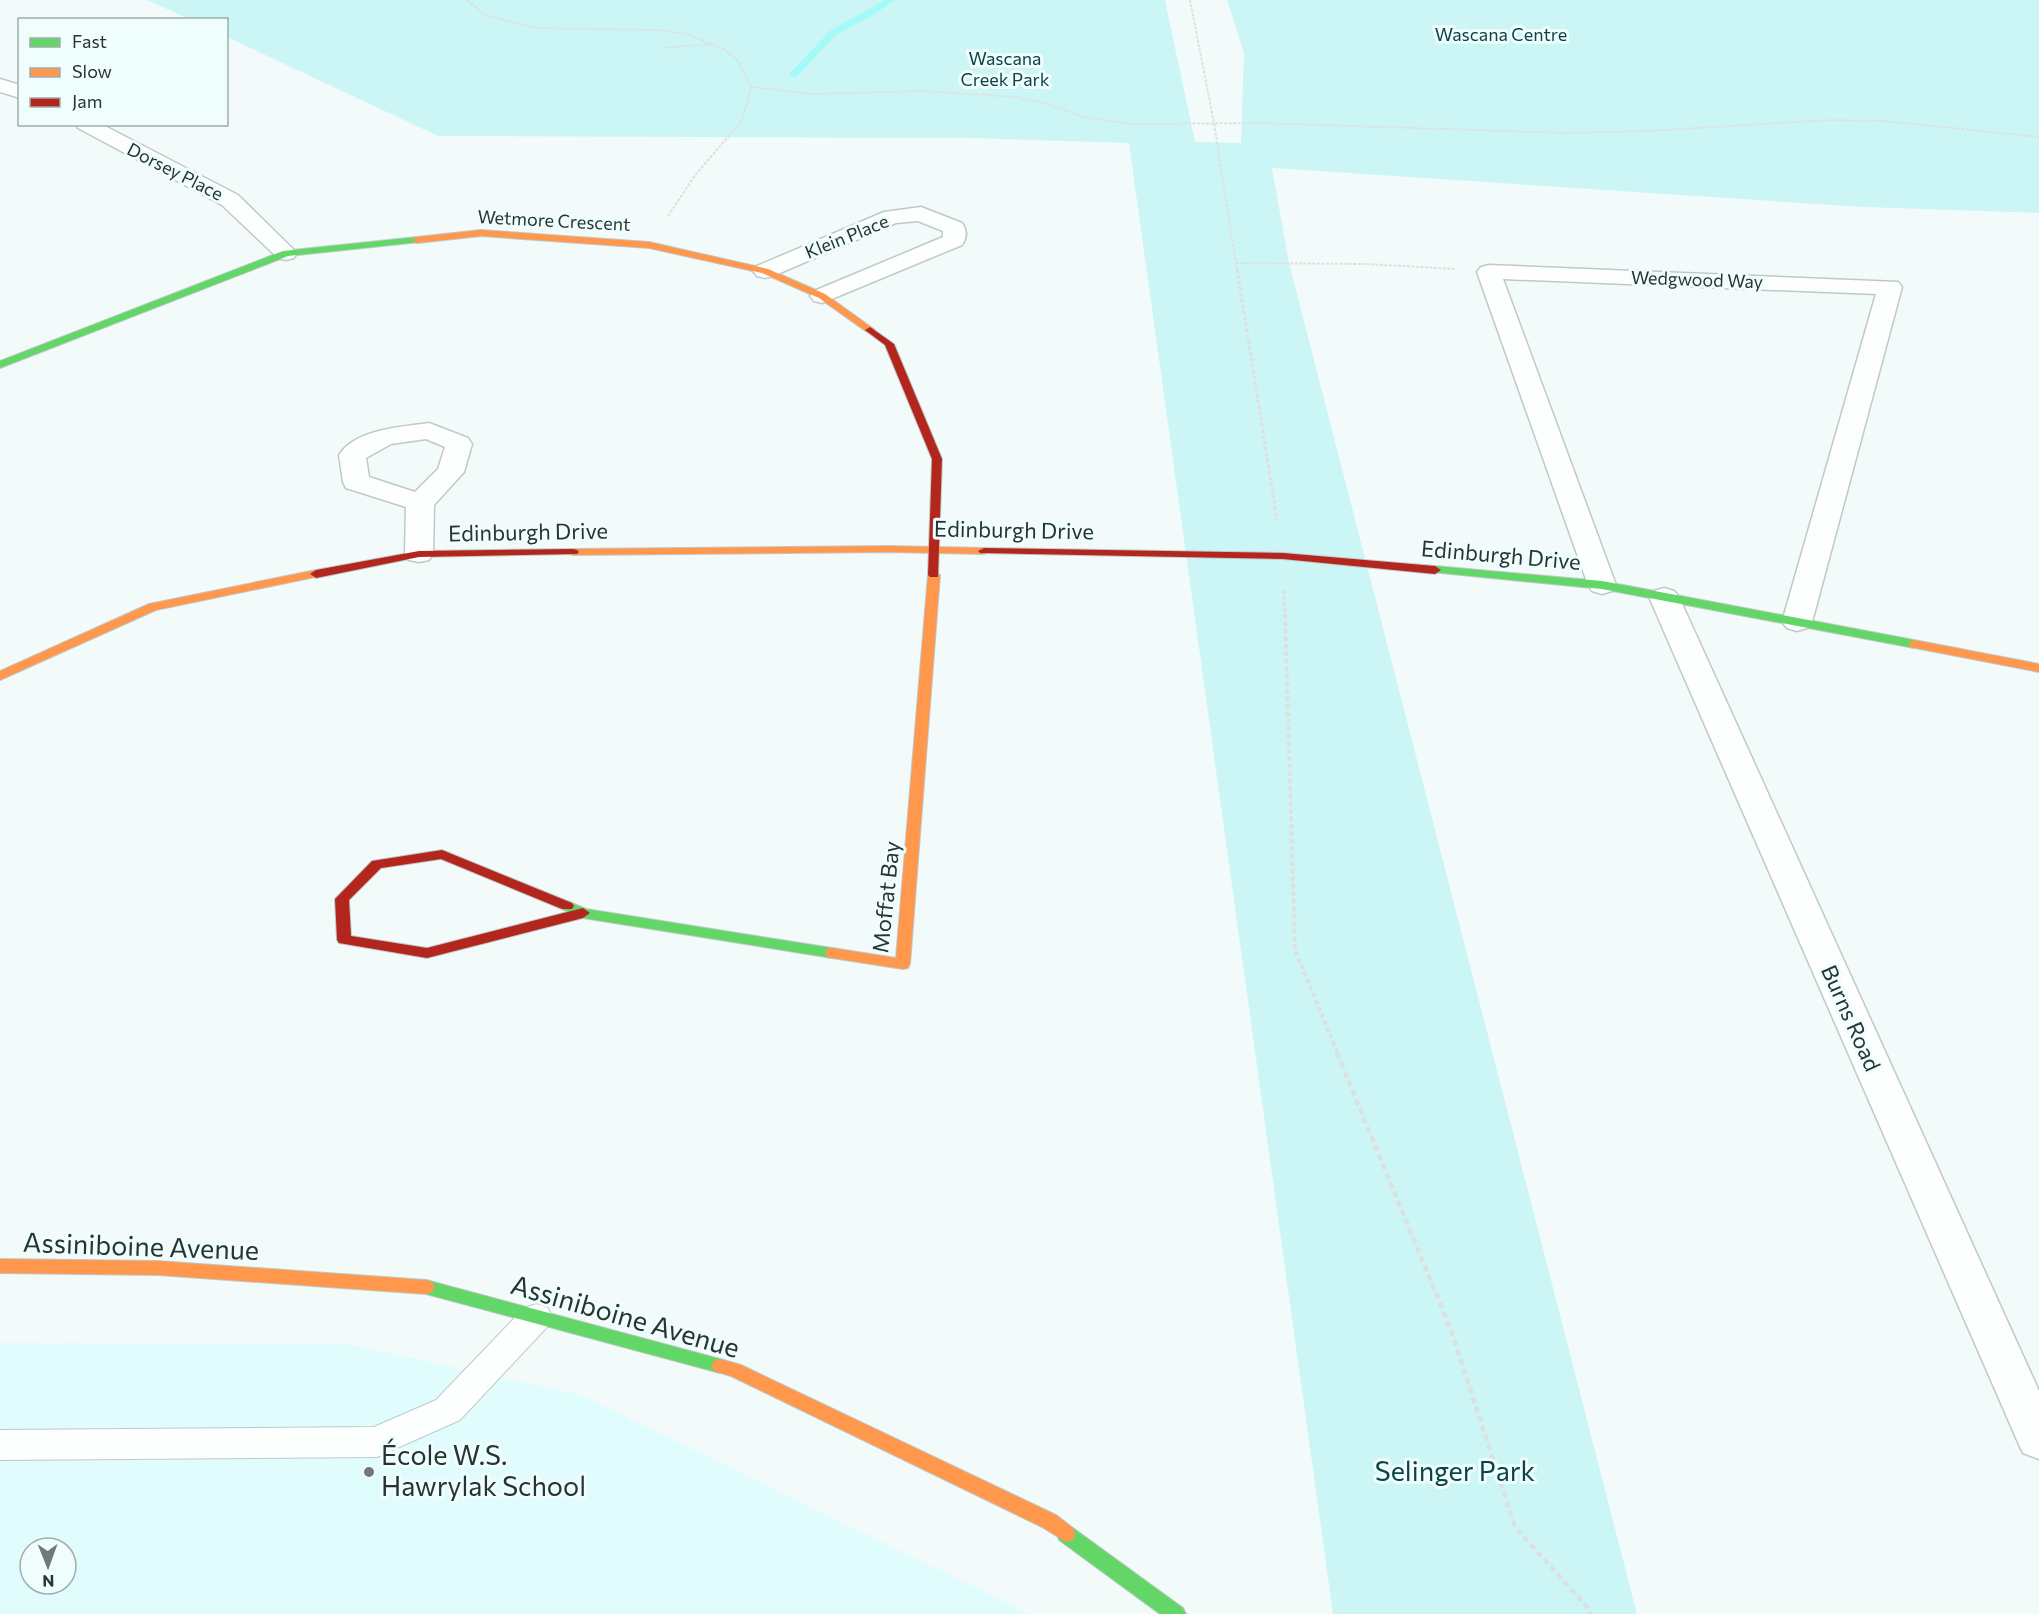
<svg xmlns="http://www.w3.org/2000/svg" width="2039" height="1614" viewBox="0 0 2039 1614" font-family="Commissioner,sans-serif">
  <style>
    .built { fill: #e0fcfc; fill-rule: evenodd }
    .green { fill: #ccf6f6 }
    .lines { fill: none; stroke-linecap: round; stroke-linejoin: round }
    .stream { fill: #a4f9f9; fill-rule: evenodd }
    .lane-casing { stroke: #c0c9c9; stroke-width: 2 }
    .street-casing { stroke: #c0c9c9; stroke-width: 3 }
    .fast-casing { stroke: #c0c9c9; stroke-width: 2 }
    .slow-casing { stroke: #c0c9c9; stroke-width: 2 }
    .jam-casing { stroke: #c0c9c9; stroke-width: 2 }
    .path-far3 { stroke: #dee0e0; stroke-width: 2; stroke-dasharray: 3 1.5; stroke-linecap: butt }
    .path-far2 { stroke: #dee0e0; stroke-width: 3; stroke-dasharray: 4 2; stroke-linecap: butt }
    .path-far1 { stroke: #dee0e0; stroke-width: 4; stroke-dasharray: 4.5 3; stroke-linecap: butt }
    .path { stroke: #dee0e0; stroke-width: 4.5; stroke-dasharray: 6 4; stroke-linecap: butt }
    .lane { fill: #fdfefe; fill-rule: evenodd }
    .street { fill: #fdfefe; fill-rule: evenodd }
    .fast { fill: #63d668; fill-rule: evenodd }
    .slow { fill: #ff974d; fill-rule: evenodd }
    .jam { fill: #b3261e; fill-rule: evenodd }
    .poi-dot { fill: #6e7979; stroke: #f0fdfd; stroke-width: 2 }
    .labels { text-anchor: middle; stroke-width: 6; stroke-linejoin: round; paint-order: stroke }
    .far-park-label { font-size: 18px; fill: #0c4445; stroke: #f0fdfd }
    .far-street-label { font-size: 18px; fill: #273434; stroke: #f0fdfd }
    .street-label { font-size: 22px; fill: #273434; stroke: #f0fdfd }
    .near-street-label { font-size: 27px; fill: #273434; stroke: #f0fdfd }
    .near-poi-label { font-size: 27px; fill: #273434; stroke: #f0fdfd; text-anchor: start }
    .near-park-label { font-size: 27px; fill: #0c4445; stroke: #f0fdfd }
  </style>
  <rect width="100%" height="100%" fill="#f3fafa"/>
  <path class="built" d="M0,1343L347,1344L581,1395L1030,1614H0ZM30,1548H66V1584H30Z"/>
  <path class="green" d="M147,0H1165L1195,142L1241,143L1244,53L1227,0H2039V213L1863,207L1272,168L1289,263L1637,1614H1333L1129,143L972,138L438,136L227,37L226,20L189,19Z"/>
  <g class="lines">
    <path class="stream" d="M885,0H895L870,17L837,34L796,77H790V73L831,30Z"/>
    <defs>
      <path id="lane" d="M536,1304L548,1308L552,1317L548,1326L460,1420L377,1457L0,1460V1430L374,1427L436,1400L524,1308Z"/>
      <path id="street" d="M0,79L20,85V98L0,92Z
        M75,124H101L238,195L297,253L294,258L286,260L278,258L222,205L78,128Z
        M921,207L962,223C967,230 967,238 962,245L822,303L814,301L810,296L814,291L943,237V231L918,221L896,223L773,276L765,278L757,276L753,271L757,266L884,212Z
        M1489,265L1898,282L1902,287L1812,622L1807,628L1797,631L1787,628L1782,622L1876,294L1503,279L1616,585L1612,591L1602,594L1592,591L1588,585L1477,272L1481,267Z
        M429,423L468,438L472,444L464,472L434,505L433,554L429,560L419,562L409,560L405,554L406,507L346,488L343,482L339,455C356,429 401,427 429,423ZM426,439L445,447L438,469L415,492L369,477L366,458L391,444Z
        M1664,588L1674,591L1679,597L2039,1391V1459L2023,1453L2017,1440L1649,597L1654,591Z"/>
      <path id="fast" d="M417,237L420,238V242L288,256L0,368V361L283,251Z
        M1435,566L1602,581L1914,640L1920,644L1914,648L1602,589L1431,572L1429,570L1431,568Z
        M567,901L586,909L832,948L837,949L839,953L837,957L832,958L583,918L562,909L560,906Z
        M426,1280L720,1359L726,1361L729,1366L726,1371L720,1373L426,1294L420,1292L417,1287L420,1282Z
        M1066,1526L1073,1528L1183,1608L1186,1614H1160L1059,1540L1057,1534L1059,1528Z"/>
      <path id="slow" d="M481,230L649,242L768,269L825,294L875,330L870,333L867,332L819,298L762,273L649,248L481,236L417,243L412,240L417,237Z
        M889,546L984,548L990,551L984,554L889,552L573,555L567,552L573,549Z
        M316,570L320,572L322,574L320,576L156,610L0,680V671L149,604Z
        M934,571L940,575L910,964L908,968L903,969L832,958L827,957L825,953L827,949L832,948L896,958L928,575Z
        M1914,640L2039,664V672L1910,647L1908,644Z
        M0,1259L158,1261L426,1280L432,1282L435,1287L432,1292L426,1294L158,1275L0,1273Z
        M720,1359L741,1365L1056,1515L1073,1528L1075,1534L1073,1540L1066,1542L1042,1527L731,1376L714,1371L711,1366L714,1361Z"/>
      <path id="jam" d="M870,327L894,344L942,459L938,577H930L928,575L932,459L885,345L865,330Z
        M984,548L1283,553L1435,566L1441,570L1435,574L1283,559L980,553L978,551Z
        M573,549L577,550L579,552L577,554L419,557L316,578L310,574L316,570L419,551Z
        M442,850L572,903L574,906L572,909H562L441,859L381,868L349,900L351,936L427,948L583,908L590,913L583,918L427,958L339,943L337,940L335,899L372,861Z"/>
    </defs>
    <use href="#lane" class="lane-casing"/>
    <use href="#street" class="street-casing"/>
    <use href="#fast" class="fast-casing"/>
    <use href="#slow" class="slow-casing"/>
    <use href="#jam" class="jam-casing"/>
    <path class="path-far3" d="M467,0L485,15L535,28L659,30L687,34L725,50L738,61L751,87L812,94L924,91L1017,97L1044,103L1084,117L1131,124L1262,123L1565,133L1648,131L1829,120L1885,121L2039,137
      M1190,0L1214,123L1237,271
      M663,48L710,44
      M668,216L696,174L742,121L751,87
      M1236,263L1366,264L1455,269"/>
    <path class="path-far2" d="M1237,269L1277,520
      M1284,590L1285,615"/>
    <path class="path-far1" d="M1285,614L1295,950L1338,1054"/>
    <path class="path" d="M1337,1053L1451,1330L1515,1527L1589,1609L1590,1614"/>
    <use href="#lane" class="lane"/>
    <use href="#street" class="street"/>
    <use href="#fast" class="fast"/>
    <use href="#slow" class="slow"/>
    <use href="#jam" class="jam"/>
  </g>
  <circle class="poi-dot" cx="369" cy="1472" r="6"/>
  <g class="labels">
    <g class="far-park-label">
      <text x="1501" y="41">Wascana Centre</text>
      <text x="1005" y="65">Wascana<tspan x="1005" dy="21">Creek Park</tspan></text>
    </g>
    <g class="far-street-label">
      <text transform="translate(175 172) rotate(27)" y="6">Dorsey Place</text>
      <text transform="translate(554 221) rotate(3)" y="6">Wetmore Crescent</text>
      <text transform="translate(847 237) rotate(-22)" y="6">Klein Place</text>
      <text transform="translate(1697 280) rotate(2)" y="6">Wedgwood Way</text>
    </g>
    <g class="street-label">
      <text transform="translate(1014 530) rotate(1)" y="8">Edinburgh Drive</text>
      <text transform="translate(528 532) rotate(-1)" y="8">Edinburgh Drive</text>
      <text transform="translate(1501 555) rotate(5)" y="8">Edinburgh Drive</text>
      <text transform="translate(886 897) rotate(-84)" y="8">Moffat Bay</text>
      <text transform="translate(1851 1018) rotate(66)" y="8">Burns Road</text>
    </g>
    <g class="near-street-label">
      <text transform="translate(141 1247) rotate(2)" y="9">Assiniboine Avenue</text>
      <text transform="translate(625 1317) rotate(16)" y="9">Assiniboine Avenue</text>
    </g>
    <g class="near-poi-label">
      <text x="381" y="1465">École W.S.<tspan x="381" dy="31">Hawrylak School</tspan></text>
    </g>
    <g class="near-park-label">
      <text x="1455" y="1481">Selinger Park</text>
    </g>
  </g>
  <rect x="18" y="18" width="210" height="108" fill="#f0fdfd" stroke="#a0adad" stroke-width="1.5"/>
  <rect x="30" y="38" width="30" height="9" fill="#63d668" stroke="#a0adad" stroke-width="1.5"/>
  <text x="72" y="48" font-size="18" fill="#273434">Fast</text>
  <rect x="30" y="68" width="30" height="9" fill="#ff974d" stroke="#a0adad" stroke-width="1.5"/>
  <text x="72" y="78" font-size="18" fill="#273434">Slow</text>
  <rect x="30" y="98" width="30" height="9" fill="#b3261e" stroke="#a0adad" stroke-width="1.5"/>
  <text x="72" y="108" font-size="18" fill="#273434">Jam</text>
  <g transform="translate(48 1566) rotate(179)"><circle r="28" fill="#f0fdfd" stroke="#a0adad" stroke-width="1.5"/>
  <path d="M0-4.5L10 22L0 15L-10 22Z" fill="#6e7979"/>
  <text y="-9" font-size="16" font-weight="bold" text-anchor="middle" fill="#273434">N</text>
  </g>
</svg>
